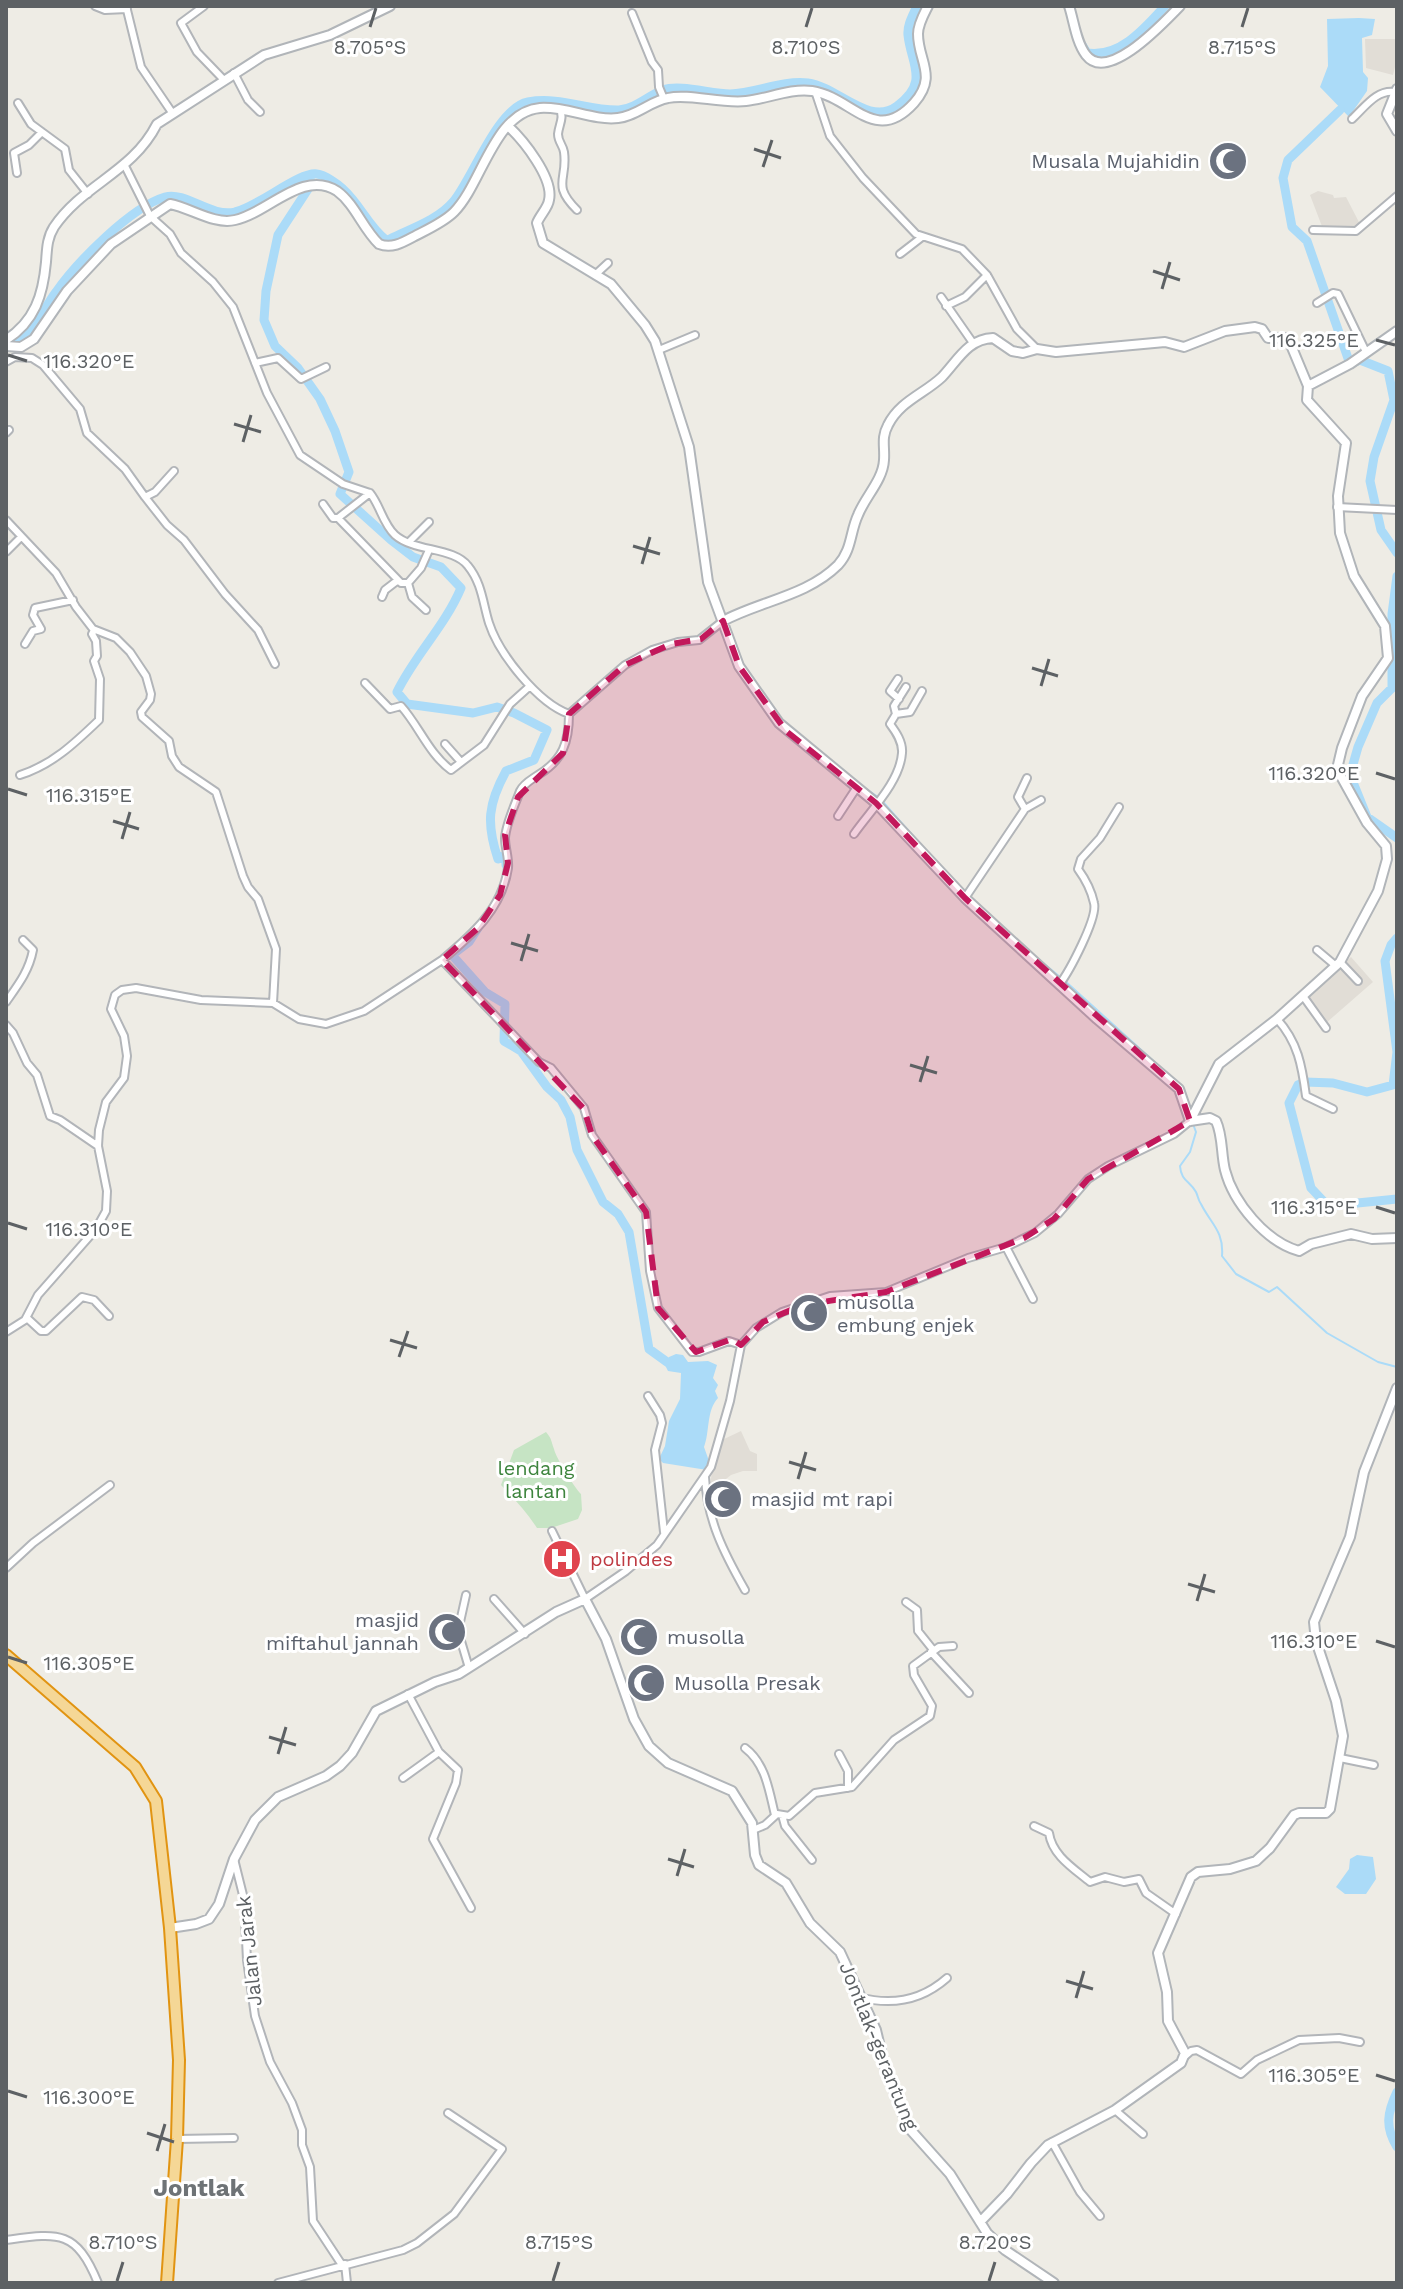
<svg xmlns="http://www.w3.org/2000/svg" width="1403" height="2289" viewBox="0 0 1403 2289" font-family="'Work Sans',sans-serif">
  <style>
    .education { fill: #e1ddd6 }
    .green { fill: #c6e4c4 }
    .water { fill: #abdbf8 }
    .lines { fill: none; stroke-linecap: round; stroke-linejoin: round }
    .stream { stroke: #abdbf8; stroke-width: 2 }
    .river { stroke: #abdbf8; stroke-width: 9 }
    .street-casing { stroke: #b2b5b9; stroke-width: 10 }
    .secondary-casing { stroke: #b1b5b9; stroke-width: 12 }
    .highway-casing { stroke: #e19412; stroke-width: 14 }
    .street { stroke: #fff; stroke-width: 6 }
    .secondary { stroke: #fff; stroke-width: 8 }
    .highway { stroke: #f5d796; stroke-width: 10 }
    .marked { fill: #c2185b; fill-opacity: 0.2; stroke: #c2185b; stroke-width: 6; stroke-dasharray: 16 10; stroke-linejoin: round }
    .ticks { fill: none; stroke: #5d6164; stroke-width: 3 }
    .labels { text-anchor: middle; stroke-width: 6; stroke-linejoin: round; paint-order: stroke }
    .worship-label { font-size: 20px; fill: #5b616d; stroke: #fff; text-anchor: start }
    .park-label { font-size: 20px; fill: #3d843d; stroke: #fff }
    .health-label { font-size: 20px; fill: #be3a42; stroke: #fff; text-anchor: start }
    .street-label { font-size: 20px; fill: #5d6164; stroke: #fff }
    .quarter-label { font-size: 24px; font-weight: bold; fill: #6e7376; stroke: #fff }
    .ticks-label { font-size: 20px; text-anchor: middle; fill: #5d6164; stroke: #fff; stroke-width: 6; stroke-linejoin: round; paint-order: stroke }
  </style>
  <rect width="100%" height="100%" fill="#eeece5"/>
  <path class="education" d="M1365,39H1397V59L1393,75L1366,68Z
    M1318,191L1333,195L1334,198L1346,197L1362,228L1323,229L1310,195Z
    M1351,957L1373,982L1326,1023L1304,998Z
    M741,1431L750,1451L757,1454V1471H743L731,1475L721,1483L710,1487L712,1471L722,1440Z"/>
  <path class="green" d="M546,1432C552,1439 551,1441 554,1449C556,1458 574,1487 581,1494L582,1510L578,1519L551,1528H537C526,1511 514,1499 501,1485L514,1450Z"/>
  <path class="water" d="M1359,18L1375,19L1372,35L1362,38L1363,72L1368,78L1367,91L1349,117L1320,87L1328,66L1327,19Z
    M676,1354L683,1355L688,1362L708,1361L717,1365L713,1378L718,1385L715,1391L718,1398C706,1411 710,1432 704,1447L709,1461L707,1470L663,1463L659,1459L665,1446L669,1421L680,1399L681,1373L668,1371L665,1365L669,1357Z
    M1357,1855L1373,1857L1376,1879L1366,1894H1345L1336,1887L1349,1869L1350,1859Z"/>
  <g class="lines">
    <path class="stream" d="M857,783L878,797
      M883,802L921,845
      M1037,958L1060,977
      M1065,981L1170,1076
      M1193,1124L1196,1132L1190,1152L1180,1166C1181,1181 1190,1181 1196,1192C1198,1196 1198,1200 1201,1204C1211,1224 1224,1231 1222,1256L1236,1274L1269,1292L1277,1287L1327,1333L1378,1362L1397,1367"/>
    <path class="river" d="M1082,45L1087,53C1120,58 1145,28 1165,6
      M1340,110L1288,160L1283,178L1292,227L1307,241L1350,364L1360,360L1388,371L1394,400L1374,457L1370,481L1381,530L1397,553
      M308,175L312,183L278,235L266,291L264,320L275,346L298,368L320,399L335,431L349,472L340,494L391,540L413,557L441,567L461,588C445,626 415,655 397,692L407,704L473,713L497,707L514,713L547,730L534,760L506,771C488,804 486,823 498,859L506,855V865
      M6,342L9,344C38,332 39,315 56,292C77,262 131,207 165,197C186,191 211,218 235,212C258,207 300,171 317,174C325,175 338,184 343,189C360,204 368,226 386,240L390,239C410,229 438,220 453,202C472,180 497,108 528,102C560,96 589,111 619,110C635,109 649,95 663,90C680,84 711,94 730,94C756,93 782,80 808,83C838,87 869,127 897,106C930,82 911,64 908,35C907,25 913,15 917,6
      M1397,576L1392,614V688L1377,703L1358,747L1350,775L1367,817L1397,838
      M478,928L469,942L452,955L485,992L505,1004L504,1041L521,1051L547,1087L561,1100L570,1117L577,1150L603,1202L618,1214L629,1232L649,1349L667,1362
      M1397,938L1391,945L1385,961L1397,1052L1393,1085L1367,1092L1333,1083L1305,1082L1298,1085L1289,1103L1311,1188L1328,1206L1397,1199
      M1397,2092C1387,2113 1385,2127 1397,2147"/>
    <defs>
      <path id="street" d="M95,6L105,10L127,9
        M126,6L141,67L173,114
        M204,6L181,23L197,52L223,79
        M632,13L652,62L658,70L659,87L664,99
        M234,73L248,100L260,112
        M815,91L830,136L863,178L916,234L962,249L987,275L1017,329L1037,349
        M18,103L31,124L65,149L69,170L88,194
        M560,109C564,119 559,124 558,134C558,142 563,145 564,152C568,180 551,184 577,210
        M1352,119C1365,107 1377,89 1395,92
        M125,166L150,216L170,234L181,253L213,282L233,307L267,393L300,455L343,484L370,493C380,505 383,524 395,535C414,552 454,547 468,566C482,583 483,604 489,623C499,654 538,703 569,714C569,742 563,760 538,775C531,780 524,783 520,791C515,805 506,823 505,838C505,848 509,858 508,868C502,909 472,935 442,960
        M17,173L14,153L29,145L42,132
        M1313,230L1356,231L1397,196
        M900,254L922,237
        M595,275L608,263
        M941,297L973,343
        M1317,303L1333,293L1338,294L1366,352
        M946,306L965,297L987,275
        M659,350L695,335
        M6,362L15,357L32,358L43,365L80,409L87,433L125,469L145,497L155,492L174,471
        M255,363L278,358L301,379L326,367
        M6,433L9,430
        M145,497L167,525L184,540L225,594L258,630L275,664
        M323,504L333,518H338L401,583H408L421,568L429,550
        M1337,507L1397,510
        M338,518L370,493
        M6,520L56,573L76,607L93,629L116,638L130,652L146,676L151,694L150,700L141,712L142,717L169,741L172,756L179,767L216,792L243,876L248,887L258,899L276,949L273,1003
        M409,542L429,522
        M6,552L21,537
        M408,583L412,597L426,610
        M382,597L385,590L398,580
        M25,644L33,631L41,629L33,615L35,608L73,600
        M898,679L890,691L899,699
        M365,683L390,709L401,706C419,726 429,754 451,770L484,745L510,704L530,686
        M569,714L625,665L652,650L678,642L699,640L723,621
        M896,714L910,712L922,691
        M445,744L461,762
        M20,775C52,765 75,743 99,720L100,679L94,661L97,656L96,641L92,634L94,630
        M1025,809L1018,797L1027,778
        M838,816L857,787
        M854,834C870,811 900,782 902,753C903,742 896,732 890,724L896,714L894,706L906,687
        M965,898L1025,809L1041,800
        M1317,950L1336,966
        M1340,962L1358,981
        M1059,985C1069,972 1098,918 1094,903C1091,889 1086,880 1078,869L1081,859L1100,838L1119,807
        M1303,996L1326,1028
        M6,1002C18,985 29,971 33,950L23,940
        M1277,1019C1298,1042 1302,1066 1306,1096L1333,1109
        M6,1025L13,1033L27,1063L37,1075L50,1116L60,1120L98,1146
        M1006,1247L1033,1299
        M27,1318L41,1331H46L82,1297L94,1300L109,1316
        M6,1332L25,1320L38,1295L96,1229L106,1211L107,1191L98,1146L99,1130L106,1102L124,1078L127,1056L124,1036L111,1009L115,995L122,990L136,988L201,1000L273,1003L299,1019L326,1024L364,1011L442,960L539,1062L551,1068L584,1108L592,1135L646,1212L650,1271L658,1308L692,1352H699L729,1341L741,1345L730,1401L711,1467L657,1545L626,1571L585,1599L552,1531
        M741,1345L756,1328L782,1312L830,1296L886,1292L968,1258L1006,1247L1035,1233L1058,1214L1088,1179L1108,1166L1174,1134L1190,1121
        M648,1396L660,1415L662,1423L655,1450L664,1532
        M705,1477C707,1520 724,1553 745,1590
        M6,1568L33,1543L110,1485
        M466,1595L458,1631L469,1668
        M494,1599L525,1634
        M906,1602L917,1610L918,1631L934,1651
        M931,1652L969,1693
        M408,1694L439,1752L458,1770L456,1783L433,1839L471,1908
        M745,1748C766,1764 769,1791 775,1815
        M839,1754L848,1771V1788
        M1340,1758L1374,1765
        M403,1778L439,1752
        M782,1815L785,1826L812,1860
        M1034,1826L1049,1833C1052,1855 1073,1868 1090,1882L1105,1877L1124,1882L1139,1879L1146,1893L1176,1914
        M753,1830L765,1825L777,1814L789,1816L815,1793L852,1787L894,1740L930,1716L932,1706L914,1675L913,1666L939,1647L953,1646
        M234,1859L244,1899L247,1960L255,2016L270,2062L292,2103L302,2130V2145L310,2167L313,2221L342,2265
        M859,1997C892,2006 922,2000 947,1978
        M1184,2057L1191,2051L1197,2050L1241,2074L1257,2060L1299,2040L1339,2038L1360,2042
        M1115,2110L1143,2134
        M177,2139L234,2138
        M1052,2142L1080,2192L1100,2216
        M6,2240C58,2233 76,2229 98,2283
        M345,2264L347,2283
        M278,2283L403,2250L417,2243L454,2214L502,2149L448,2113"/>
      <path id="secondary" d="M1069,6C1074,21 1076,42 1086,55C1108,84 1165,21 1180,6
        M1397,89L1387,114L1397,131
        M508,126C523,140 554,178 549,200C548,208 540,215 537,223L543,243L611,284L645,325L655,341L689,447L708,582L739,666L779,723L876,803L965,898L1097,1019L1179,1089L1190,1121
        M6,340C35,321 43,295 46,262C47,249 47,238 54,227C83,184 132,173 157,124L264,55L330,35L390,6
        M6,346L21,347L34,339L67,291L111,244L170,204C191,208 214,225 235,220C268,213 303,169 337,191C355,204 363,229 379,244C391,249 402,243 413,237C426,230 443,223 454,212C482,184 494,112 540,108C566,106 593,121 618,118C637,116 650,101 668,98C689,93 721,104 746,101C767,99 790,88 812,91C852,97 875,146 914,103C938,76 918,61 918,34C918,24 924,14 928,6
        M1308,386L1350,364L1397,331
        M723,621C760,601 807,596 838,565C852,550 850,532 858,515C865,497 883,480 884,460C885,446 881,438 888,425C900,401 924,394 942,377C958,360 968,339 993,338L1012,351L1023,353L1037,349L1056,352L1165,342L1184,347L1225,331L1255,327L1262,329L1268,338H1288L1308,386L1307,400L1346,443L1338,496L1340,533L1354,576L1385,626L1388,658L1362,696L1342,748L1337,769L1367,823L1386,846L1387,859L1378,891L1340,962L1277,1019L1219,1064L1190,1121
        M1190,1121L1210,1118L1216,1121C1223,1136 1221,1154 1225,1170C1233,1202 1266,1242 1299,1251L1311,1244L1351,1234L1372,1239L1397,1238
        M170,1928L196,1924L209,1919L219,1904L234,1859L255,1820L278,1797L326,1776L340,1766L352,1753L376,1711L435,1682L459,1674L556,1612L585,1599L606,1639L634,1719L649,1746L668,1763L732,1791L752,1823L755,1855L759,1865L786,1883L810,1923L840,1952L876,2030L884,2064L908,2127L950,2174L987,2233L1005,2250L1054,2283
        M980,2222L1007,2194L1031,2163L1048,2145L1115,2110L1181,2063L1185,2053L1168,2021L1167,1992L1158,1953L1191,1877L1198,1872L1230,1869L1256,1861L1270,1848L1294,1815L1299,1813H1326L1330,1809L1343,1736L1336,1701L1316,1641L1314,1622L1350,1537L1364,1472L1397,1388"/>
      <path id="highway" d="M6,1655L135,1767L156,1801L170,1928L179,2060L177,2139L167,2283"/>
    </defs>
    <use href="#street" class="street-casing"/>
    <use href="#secondary" class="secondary-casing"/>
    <use href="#highway" class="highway-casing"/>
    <use href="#street" class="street"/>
    <use href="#secondary" class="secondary"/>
    <use href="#highway" class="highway"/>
  </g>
  <path class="marked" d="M723,621L739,666L786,731L876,803L965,898L1179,1089L1190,1121L1088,1179L1054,1219L1024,1238L886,1292L803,1305L763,1322L741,1345L732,1339L696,1352L658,1308L646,1212L592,1135L584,1109L442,960L478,928L500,895L508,863L505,835L518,797L563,753L569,714L625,665L671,644L701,639Z"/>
  <path class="ticks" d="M370,27L376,8M806,27L812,8M1242,27L1248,8M754,149L781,158M763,167L772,140M1153,271L1180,280M1162,289L1170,262M1376,340L1395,345M8,355L27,361M234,424L261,432M243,442L251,415M633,546L660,554M642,564L650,537M1032,668L1058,676M1041,686L1049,659M1376,773L1395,779M8,789L27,795M113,821L139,829M122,839L130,812M511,943L538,951M521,961L529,934M910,1065L937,1073M920,1082L928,1056M1376,1207L1395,1213M8,1223L27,1229M390,1340L417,1348M399,1357L408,1331M789,1462L816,1470M798,1479L806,1452M1188,1584L1215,1592M1197,1601L1205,1574M1376,1641L1395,1647M8,1657L27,1663M269,1737L296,1745M278,1754L286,1727M668,1859L694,1867M677,1876L685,1849M1066,1981L1093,1989M1076,1998L1084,1971M1376,2075L1395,2081M8,2091L27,2097M147,2133L174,2142M157,2151L165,2124M117,2281L123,2262M553,2281L559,2262M989,2281L995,2262"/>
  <defs>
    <symbol id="mosque-disc" viewBox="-11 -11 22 22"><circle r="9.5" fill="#6b7280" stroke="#fff"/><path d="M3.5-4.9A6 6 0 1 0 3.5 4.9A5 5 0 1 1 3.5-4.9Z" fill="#fff"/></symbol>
    <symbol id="hospital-disc" viewBox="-11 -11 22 22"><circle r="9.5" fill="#e0444e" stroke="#fff"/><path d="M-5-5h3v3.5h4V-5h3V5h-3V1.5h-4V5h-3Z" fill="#fff"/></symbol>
  </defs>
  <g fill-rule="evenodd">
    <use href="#mosque-disc" x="1206" y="139" width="44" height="44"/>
    <use href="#mosque-disc" x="787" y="1291" width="44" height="44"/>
    <use href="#mosque-disc" x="701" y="1477" width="44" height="44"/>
    <use href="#hospital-disc" x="540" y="1537" width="44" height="44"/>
    <use href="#mosque-disc" x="425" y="1610" width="44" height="44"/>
    <use href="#mosque-disc" x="617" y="1615" width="44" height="44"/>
    <use href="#mosque-disc" x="624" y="1661" width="44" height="44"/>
  </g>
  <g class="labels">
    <g class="worship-label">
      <text x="1200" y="168" text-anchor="end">Musala Mujahidin</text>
      <text x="837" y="1309">musolla<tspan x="837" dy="23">embung enjek</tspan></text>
      <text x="751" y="1506">masjid mt rapi</text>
      <text x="419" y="1627" text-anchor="end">masjid<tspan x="419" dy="23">miftahul jannah</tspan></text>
      <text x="667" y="1644">musolla</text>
      <text x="674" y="1690">Musolla Presak</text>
    </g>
    <g class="park-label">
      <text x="536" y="1475">lendang<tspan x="536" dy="23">lantan</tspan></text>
    </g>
    <g class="health-label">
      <text x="590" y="1566">polindes</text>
    </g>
    <g class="street-label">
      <text transform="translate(249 1951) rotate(-96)" y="7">Jalan Jarak</text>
      <text transform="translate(879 2046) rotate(68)" y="7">Jontlak-gerantung</text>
    </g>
    <g class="quarter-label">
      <text x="199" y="2196">Jontlak</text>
    </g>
  </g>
  <g class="ticks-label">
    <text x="370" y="54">8.705°S</text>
    <text x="806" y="54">8.710°S</text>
    <text x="1242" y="54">8.715°S</text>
    <text x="1314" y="347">116.325°E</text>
    <text x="89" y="368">116.320°E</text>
    <text x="1314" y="780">116.320°E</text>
    <text x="89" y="802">116.315°E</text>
    <text x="1314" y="1214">116.315°E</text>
    <text x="89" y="1236">116.310°E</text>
    <text x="1314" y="1648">116.310°E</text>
    <text x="89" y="1670">116.305°E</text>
    <text x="1314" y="2082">116.305°E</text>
    <text x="89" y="2104">116.300°E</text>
    <text x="123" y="2249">8.710°S</text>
    <text x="559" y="2249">8.715°S</text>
    <text x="995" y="2249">8.720°S</text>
  </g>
  <rect width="1403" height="2289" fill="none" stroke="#5d6164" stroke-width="16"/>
</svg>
